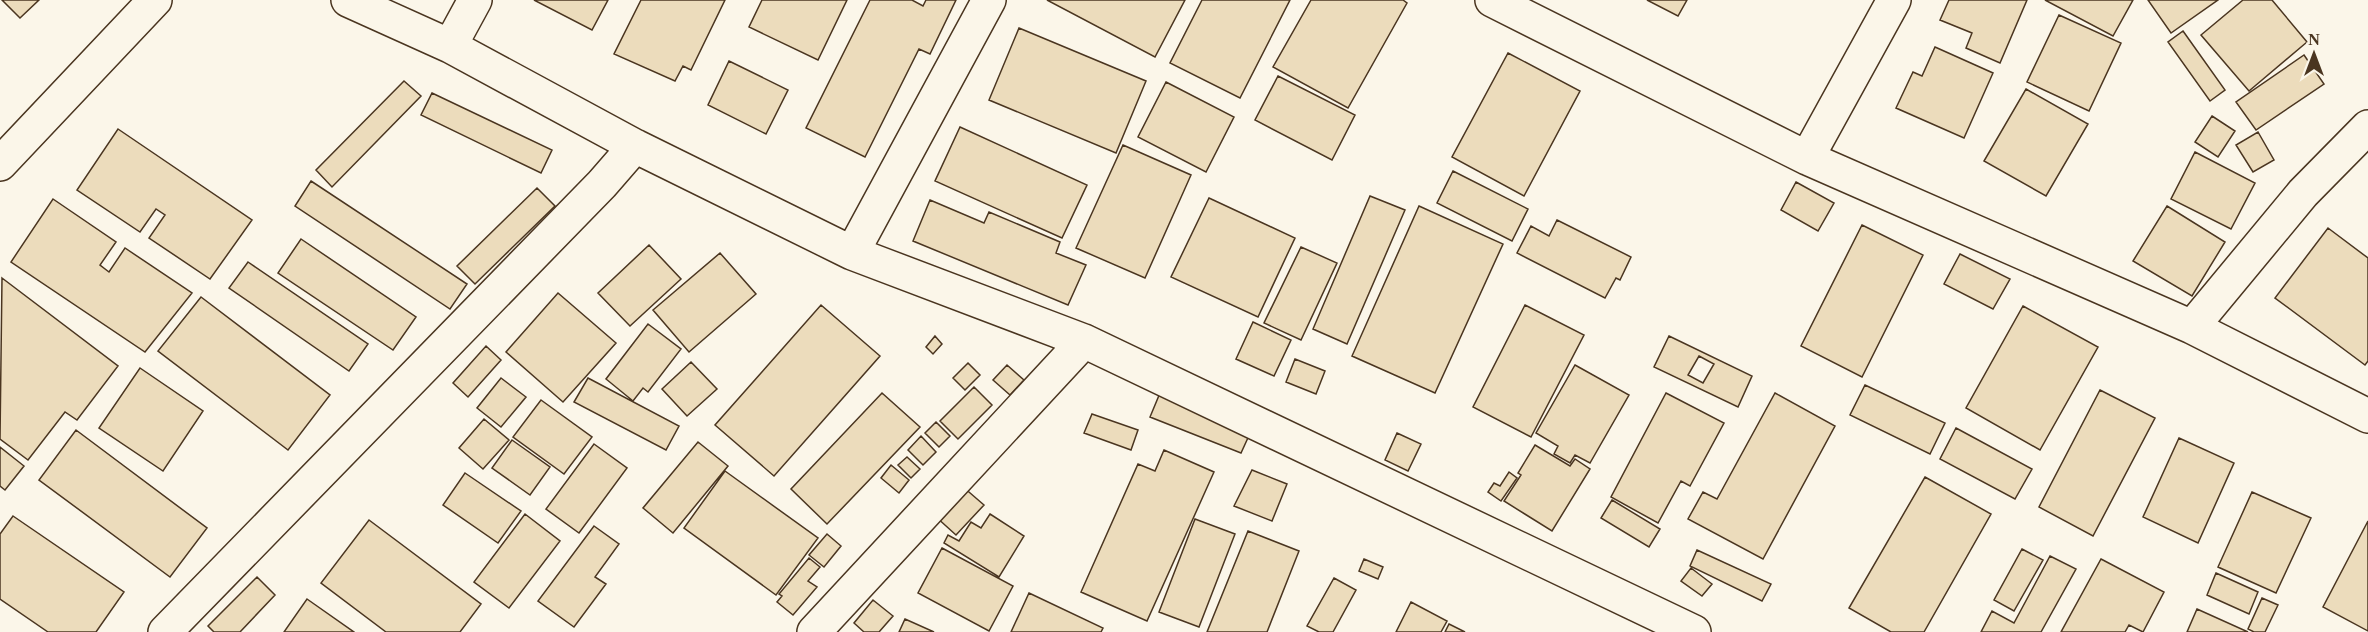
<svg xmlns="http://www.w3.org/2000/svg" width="2368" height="632" viewBox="0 0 2368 632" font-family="'Times New Roman',serif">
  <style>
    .building { fill: #ecdcbc; stroke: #4a3520; stroke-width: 1.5; fill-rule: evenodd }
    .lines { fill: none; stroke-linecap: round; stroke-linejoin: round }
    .minor-casing { stroke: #4a3520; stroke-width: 36 }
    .minor { stroke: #fbf6e9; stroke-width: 33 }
  </style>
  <rect width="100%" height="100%" fill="#fbf6e9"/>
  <path class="building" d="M2,0H39L20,18Z
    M534,0H608L592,30Z
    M641,0H725L691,70L683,66L675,81L614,54Z
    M762,0H847L818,60L749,27Z
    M870,0H912L923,6L926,0H956L930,54L919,49L865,157L806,128Z
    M1047,0H1185L1155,57Z
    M1202,0H1290L1240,98L1170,63Z
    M1311,0H1403L1407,3L1348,108L1273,67Z
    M1647,0H1687L1678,16Z
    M1949,0H2027L2000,63L1966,48L1972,33L1940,20Z
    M2045,0H2133L2113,36Z
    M2148,0H2218L2171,33Z
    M2243,0H2272L2307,42L2249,91L2201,35Z
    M2059,15L2121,43L2089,111L2027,82Z
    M1019,28L1146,81L1116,153L989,100Z
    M2183,31L2225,90L2210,101L2168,42Z
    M1935,47L1993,73L1964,138L1896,108L1913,72L1922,76Z
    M1508,53L1580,91L1524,196L1452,157Z
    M2304,55L2324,84L2256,130L2236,102Z
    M729,61L788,90L766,134L708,105Z
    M1278,76L1355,115L1332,160L1255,120Z
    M404,81L421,96L332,187L316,170Z
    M1166,82L1234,117L1206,172L1138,137Z
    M2026,89L2088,124L2046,196L1984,161Z
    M432,93L552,150L541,173L421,115Z
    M2212,116L2235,131L2218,157L2195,142Z
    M960,127L1087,185L1062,238L935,181Z
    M118,129L252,220L210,279L149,238L165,215L156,209L140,232L77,190Z
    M2258,132L2274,160L2253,172L2236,145Z
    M1123,145L1191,175L1145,278L1076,248Z
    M2195,152L2255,183L2231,229L2171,199Z
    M1453,171L1528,209L1512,241L1437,203Z
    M311,181L467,284L450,309L295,206Z
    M1796,182L1834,203L1818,231L1781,210Z
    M537,188L555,206L475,284L457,266Z
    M1370,196L1405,210L1347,344L1313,329Z
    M1209,198L1295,238L1258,317L1171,277Z
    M53,199L116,242L100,265L109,272L125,248L192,293L145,352L11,262Z
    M930,200L984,223L989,212L1060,242L1056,253L1086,265L1068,305L913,241Z
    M1419,206L1503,244L1435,393L1352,356Z
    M2167,206L2225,242L2192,296L2133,261Z
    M1557,220L1631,257L1620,280L1616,278L1605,298L1517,253L1531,226L1549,236Z
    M1862,225L1923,255L1862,377L1801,346Z
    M2328,228L2368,258V361L2365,365L2275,298Z
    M301,239L416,317L393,350L278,273Z
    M649,245L681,279L630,326L598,293Z
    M1301,247L1337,263L1301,340L1264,323Z
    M720,253L756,294L689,352L653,310Z
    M1960,254L2010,279L1993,309L1944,284Z
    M248,262L368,344L349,371L229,288Z
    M2,278L118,366L77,420L65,412L28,460L0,439Z
    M558,293L616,343L563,402L506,352Z
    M201,297L330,395L288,450L158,351Z
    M821,305L880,356L774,476L715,425Z
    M1525,305L1584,335L1531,437L1473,407Z
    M2023,306L2098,347L2040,450L1966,408Z
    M1253,322L1291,340L1274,376L1236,359Z
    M648,324L681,349L648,392L643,388L633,401L606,379Z
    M935,336L942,344L933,354L926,347Z
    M1669,336L1752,376L1738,407L1654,367ZM1699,356L1714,364L1703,383L1688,375Z
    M486,346L501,360L468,397L453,383Z
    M1295,359L1325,371L1316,394L1286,382Z
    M691,362L717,389L687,416L662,389Z
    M968,363L980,375L965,390L953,378Z
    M1007,365L1024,380L1010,395L993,380Z
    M1575,365L1629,395L1590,463L1575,455L1570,463L1554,454L1558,446L1536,433Z
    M140,368L203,411L163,471L99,428Z
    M501,378L526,397L501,427L477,408Z
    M588,378L679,426L666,450L574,402Z
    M1865,385L1945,423L1930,454L1850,415Z
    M974,387L992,405L958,439L940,421Z
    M2100,390L2155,418L2093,536L2039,507Z
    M882,393L920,427L827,524L791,489Z
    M1160,393L1252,429L1241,453L1150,417Z
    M1666,393L1724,423L1690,486L1681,481L1658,523L1611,497Z
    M1775,393L1835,426L1763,559L1688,519L1703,492L1717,499Z
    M541,400L592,437L564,474L513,437Z
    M1092,414L1138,430L1131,450L1084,433Z
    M484,419L509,440L483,469L459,448Z
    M936,422L950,436L939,447L925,433Z
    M1956,428L2032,469L2015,499L1940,459Z
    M76,430L207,528L170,577L39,480Z
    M1397,433L1421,444L1408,471L1385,460Z
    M921,436L936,452L923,465L908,450Z
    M2179,438L2234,463L2198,543L2143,517Z
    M512,440L550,467L530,495L492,468Z
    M698,442L728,466L673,533L643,508Z
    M594,444L627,468L579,533L546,509Z
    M1535,445L1570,466L1575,459L1590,469L1552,531L1504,501L1521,475L1518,473Z
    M0,447L24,466L5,490L0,486Z
    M1164,450L1214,472L1147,621L1081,592L1138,464L1155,471Z
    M907,457L920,469L911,478L898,465Z
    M891,465L909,480L899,493L881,478Z
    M1252,470L1287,484L1272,521L1234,506Z
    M725,471L818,538L776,595L684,528Z
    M1509,472L1517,478L1501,501L1488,492L1494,483L1500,486Z
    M465,473L521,511L498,543L443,505Z
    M1925,477L1991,514L1924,632H1891L1849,608Z
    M962,486L984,505L956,535L935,516Z
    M2252,492L2311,518L2276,593L2218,567Z
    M1612,500L1660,529L1649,547L1601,518Z
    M525,514L560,541L509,608L474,582Z
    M990,514L1024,536L999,577L944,543L948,535L959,541L971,522L981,528Z
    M13,516L124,592L96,632H48L0,599V534Z
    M1195,519L1235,534L1199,627L1159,612Z
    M369,520L481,604L460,632H386L321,583Z
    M2368,521V631L2323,607Z
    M594,526L619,544L595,577L606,584L574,627L538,601Z
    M1248,531L1299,551L1267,632H1207Z
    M827,534L841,546L824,567L809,555Z
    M942,548L1013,586L989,631L918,593Z
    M2022,549L2043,560L2014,611L1994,600Z
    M1697,550L1771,584L1762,601L1690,566Z
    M2050,556L2076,569L2041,632H1981L1992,611L2014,623Z
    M809,558L820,567L808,581L817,587L793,615L777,602L782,596L779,594Z
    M1364,559L1383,567L1378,579L1359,571Z
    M2101,559L2164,592L2143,632L2129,625L2125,632H2061Z
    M1691,568L1712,584L1702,596L1681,581Z
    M2216,573L2258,592L2249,614L2207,595Z
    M257,577L275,595L240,632H214L208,626Z
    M1334,578L1356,590L1333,632H1319L1307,626Z
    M1029,593L1103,628L1101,632H1011Z
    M2262,598L2278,605L2265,632H2254L2248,629Z
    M307,599L354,632H284Z
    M873,600L893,616L879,632H864L854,623Z
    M1411,602L1447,621L1441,632H1396Z
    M2197,609L2248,632H2187Z
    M905,619L934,632H899Z
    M1449,624L1465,632H1445Z"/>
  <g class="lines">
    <defs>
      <path id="minor" d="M348,0L450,46L635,146L852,253L1084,341L1694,632
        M1492,0L1807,158L2192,327L2368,416
        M450,46L475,0
        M1807,158L1894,0
        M0,164L155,0
        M852,253L989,0
        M2192,327L2303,193L2368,127
        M165,632L602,184L635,146
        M814,632L1084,341"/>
    </defs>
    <use href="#minor" class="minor-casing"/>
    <use href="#minor" class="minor"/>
  </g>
  <g transform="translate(2314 54)" stroke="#fbf6e9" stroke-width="4.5" paint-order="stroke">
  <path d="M0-4.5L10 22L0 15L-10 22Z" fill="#4a3520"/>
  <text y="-9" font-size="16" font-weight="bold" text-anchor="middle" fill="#4a3520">N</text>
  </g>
</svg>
